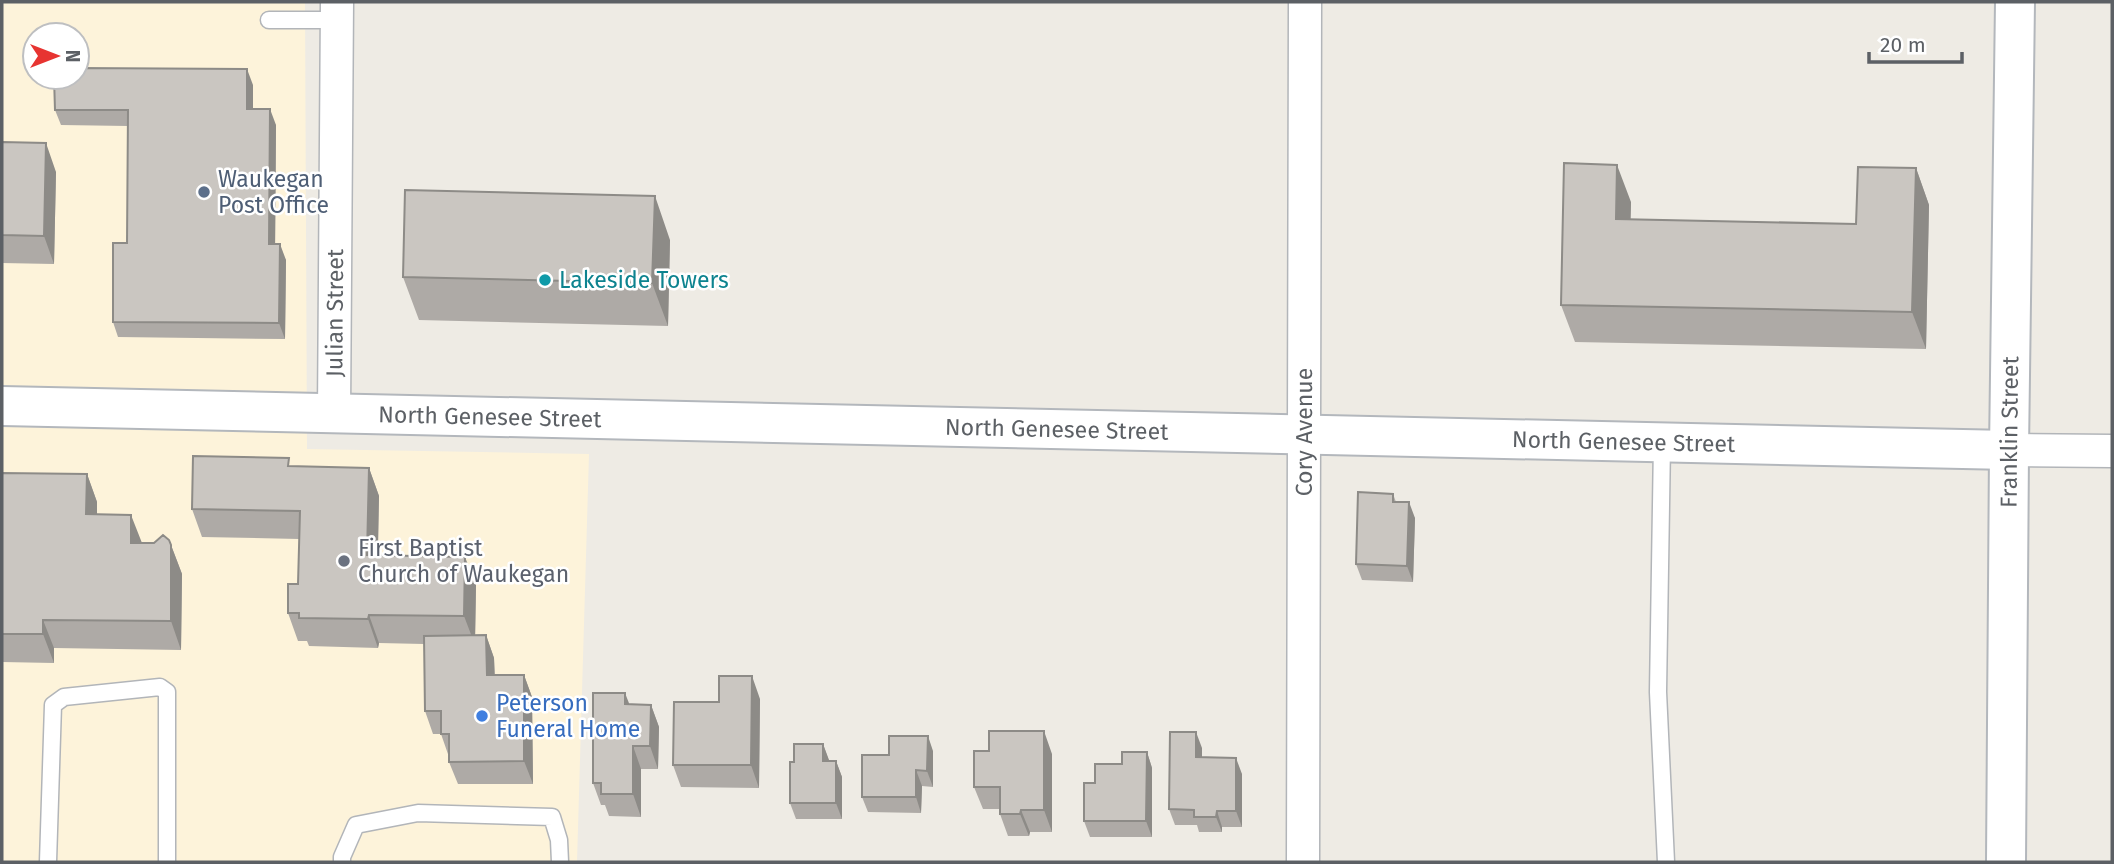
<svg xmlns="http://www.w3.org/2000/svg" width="2114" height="864" viewBox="0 0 2114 864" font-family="'Fira Sans',sans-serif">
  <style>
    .commercial { fill: #fdf3da; fill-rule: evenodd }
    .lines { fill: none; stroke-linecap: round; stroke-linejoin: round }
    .lane-casing { stroke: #b2b5b9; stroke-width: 19 }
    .street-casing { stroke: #b2b5b9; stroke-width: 35 }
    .secondary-casing { stroke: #b3b7bc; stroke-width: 42 }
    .lane { stroke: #fff; stroke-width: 16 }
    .street { stroke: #fff; stroke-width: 32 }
    .secondary { stroke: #fff; stroke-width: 38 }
    .wall { fill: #aeaaa6 }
    .shaded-wall { fill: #8d8b87 }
    .building { fill: #cac6c1; stroke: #8d8b87; stroke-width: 2 }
    .service-dot { fill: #5c6f8a; stroke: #fff; stroke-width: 2.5 }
    .culture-dot { fill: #0f9aa8; stroke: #fff; stroke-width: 2.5 }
    .worship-dot { fill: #6b7280; stroke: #fff; stroke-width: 2.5 }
    .shop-dot { fill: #3f7fe0; stroke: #fff; stroke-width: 2.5 }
    .labels { text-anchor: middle; stroke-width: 5; stroke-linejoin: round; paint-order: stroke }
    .service-label { font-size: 23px; fill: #4e5e75; stroke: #fff; text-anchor: start }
    .culture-label { font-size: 23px; fill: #0d838f; stroke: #fff; text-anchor: start }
    .street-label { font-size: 23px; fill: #5c6065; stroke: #fff }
    .worship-label { font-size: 23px; fill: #5b616d; stroke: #fff; text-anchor: start }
    .shop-label { font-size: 23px; fill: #366cbe; stroke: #fff; text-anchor: start }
  </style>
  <rect width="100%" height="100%" fill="#eeebe4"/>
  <path class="commercial" d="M2,2H305L307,449L589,454L577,862H2ZM35,35H77V77H35Z"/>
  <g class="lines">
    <defs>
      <path id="lane" d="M269,20H337
        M1662,443L1658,692L1666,862
        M48,862L53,705L64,697L160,687L167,692V862
        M342,862V857L356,825L418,813L552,817L559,840L560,862"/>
      <g id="street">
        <path id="s1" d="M334,413L337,2"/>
        <path d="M2009,450L2112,451"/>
        <path id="s2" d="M1303,862L1305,2"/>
      </g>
      <g id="secondary">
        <path id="s3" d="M2,406L2009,450"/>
        <path id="s4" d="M2006,862L2009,450L2015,2"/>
      </g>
    </defs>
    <use href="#lane" class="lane-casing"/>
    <use href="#street" class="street-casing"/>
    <use href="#secondary" class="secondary-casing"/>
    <use href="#lane" class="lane"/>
    <use href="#street" class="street"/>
    <use href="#secondary" class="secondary"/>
  </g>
  <path class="wall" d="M253,85V109L276,125L275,244L286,260L285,339L118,337L113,322L127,243L128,126L61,125L55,110Z
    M2,142L56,172L54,264L2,263Z
    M1916,168L1929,205L1926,349L1575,342L1561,305L1631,202L1630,219L1856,224Z
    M670,240L668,326L419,320L403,277Z
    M292,466L369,468L379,496L378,555L476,585L475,635H486L494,658L495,675H524L532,697L533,784H458L449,762V757L441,734H433L425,711L424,644L379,643L378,648L309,646L307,641H298L288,613L298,584L299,539L202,537L192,509Z
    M2,473L87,474L97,502V514L142,543H154L169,540L182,574L181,650L54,648V663L2,662Z
    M1393,494L1396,502L1415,518L1413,582L1362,580L1356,564Z
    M760,699L759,788L681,787L673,765L719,702Z
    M651,705L659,727L658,769H641V817L609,816L605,805H601L593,783Z
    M823,744L829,761H836L842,777V819H796L790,803Z
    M1202,748V757L1242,774V827H1222V832H1199L1197,825H1175L1169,809Z
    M933,751V787L922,786L921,813L868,812L862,797L889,755Z
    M1147,752L1152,768V837H1090L1084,821L1095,783L1122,764Z
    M1052,754V832H1030L1029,836H1008L1000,814V809H983L974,787Z"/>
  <path class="shaded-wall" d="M247,69L253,85V124L247,109Z
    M270,109L276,125L275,260L269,244Z
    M46,143L56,172L54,264L44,236Z
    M1617,165L1631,202L1630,256L1616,219Z
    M1916,168L1929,205L1926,349L1912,312Z
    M655,196L670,240L668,326L652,283Z
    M280,244L286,260L285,339L279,323Z
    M369,468L379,496L377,583L367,555Z
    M87,474L97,502V542L86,514Z
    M1409,502L1415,518L1413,582L1407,566Z
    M131,515L142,543H131Z
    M171,545L182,574L181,650L171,621Z
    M465,557L476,585L475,645L464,616Z
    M369,615L379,643L378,648L368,619Z
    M43,620L54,648V663L43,634Z
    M486,635L494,658L495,698L487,675Z
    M524,675L532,697L533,784L524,761Z
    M752,676L760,699L759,788L751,765Z
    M625,693L634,716L625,704Z
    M651,705L659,727L658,769L650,746Z
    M1044,731L1052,754V832L1044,810Z
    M1196,732L1202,748V773L1196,757Z
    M928,736L933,751V787L927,771Z
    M823,744L829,760V777L823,761Z
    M633,746L641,769V817L633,794Z
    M1147,752L1152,768V837L1146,821Z
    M1236,758L1242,774V827L1236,811Z
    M836,761L842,777V819L836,803Z
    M916,770L922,786L921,813L916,797Z
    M1021,810L1030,832L1029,836L1020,814Z
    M1217,811L1222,827V832L1216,817Z"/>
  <path class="building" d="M77,68L247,69V109H270L269,244H280L279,323L113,322V243H127L128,110H55L54,77H77Z
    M2,142L46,143L44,236L2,235Z
    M1564,163L1617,165L1616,219L1856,224L1858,167L1916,168L1912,312L1561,305Z
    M405,190L655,196L652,283L403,277Z
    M193,456L289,458L288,466L369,468L367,555L465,557L464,616L369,615L368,619L299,618V613H288V584H298L300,511L192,509Z
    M2,473L87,474L86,514L131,515V543H154L163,535L169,540L171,545V621L43,620V634H2Z
    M1358,492L1393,494V502H1409L1407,566L1356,564Z
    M486,635L487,675H524V761L449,762V734H441V711H425L424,636Z
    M719,676H752L751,765H673L674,702H719Z
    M593,693H625V704L651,705L650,746H633V794H601V783H593Z
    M989,731H1044V810H1021L1020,814H1000V787H974V751H989Z
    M1170,732H1196V757L1236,758V811H1217L1216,817H1194V810L1169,809Z
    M889,736H928L927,771L916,770V797H862V755H889Z
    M794,744H823V761H836V803H790V762H794Z
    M1122,752H1147L1146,821H1084V783H1095V764H1122Z"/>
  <circle class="service-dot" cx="204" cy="192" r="7"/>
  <circle class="culture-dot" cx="545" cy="280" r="7"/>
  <circle class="worship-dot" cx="344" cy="561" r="7"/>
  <circle class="shop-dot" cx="482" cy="716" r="7"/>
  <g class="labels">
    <g class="service-label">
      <text x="218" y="187">Waukegan<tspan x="218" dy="26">Post Office</tspan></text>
    </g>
    <g class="culture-label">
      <text x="559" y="288">Lakeside Towers</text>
    </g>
    <g class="street-label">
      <text dy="8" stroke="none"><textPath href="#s1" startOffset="100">Julian Street</textPath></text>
      <text dy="8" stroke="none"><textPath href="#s3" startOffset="488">North Genesee Street</textPath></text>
      <text dy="8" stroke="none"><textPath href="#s3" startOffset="1055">North Genesee Street</textPath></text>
      <text dy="8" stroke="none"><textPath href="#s2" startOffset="430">Cory Avenue</textPath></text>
      <text dy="8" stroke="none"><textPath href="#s4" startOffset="430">Franklin Street</textPath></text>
      <text dy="8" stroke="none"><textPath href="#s3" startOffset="1622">North Genesee Street</textPath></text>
    </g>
    <g class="worship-label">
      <text x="358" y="556">First Baptist<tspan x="358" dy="26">Church of Waukegan</tspan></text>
    </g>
    <g class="shop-label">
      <text x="496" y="711">Peterson<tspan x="496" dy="26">Funeral Home</tspan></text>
    </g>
  </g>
  <rect width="2114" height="864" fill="none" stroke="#5c6065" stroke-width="7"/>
  <g transform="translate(56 56) rotate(90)"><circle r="33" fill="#ffffff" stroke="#bebfc1" stroke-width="2"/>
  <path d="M0-5L12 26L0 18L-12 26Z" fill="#e73431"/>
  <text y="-10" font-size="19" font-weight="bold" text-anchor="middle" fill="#5c6065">N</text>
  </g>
  <path d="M1869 52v10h93v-10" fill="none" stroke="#5c6065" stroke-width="3.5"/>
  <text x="1880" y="52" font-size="21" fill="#5c6065" stroke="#ffffff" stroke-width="5" paint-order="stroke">20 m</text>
</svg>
